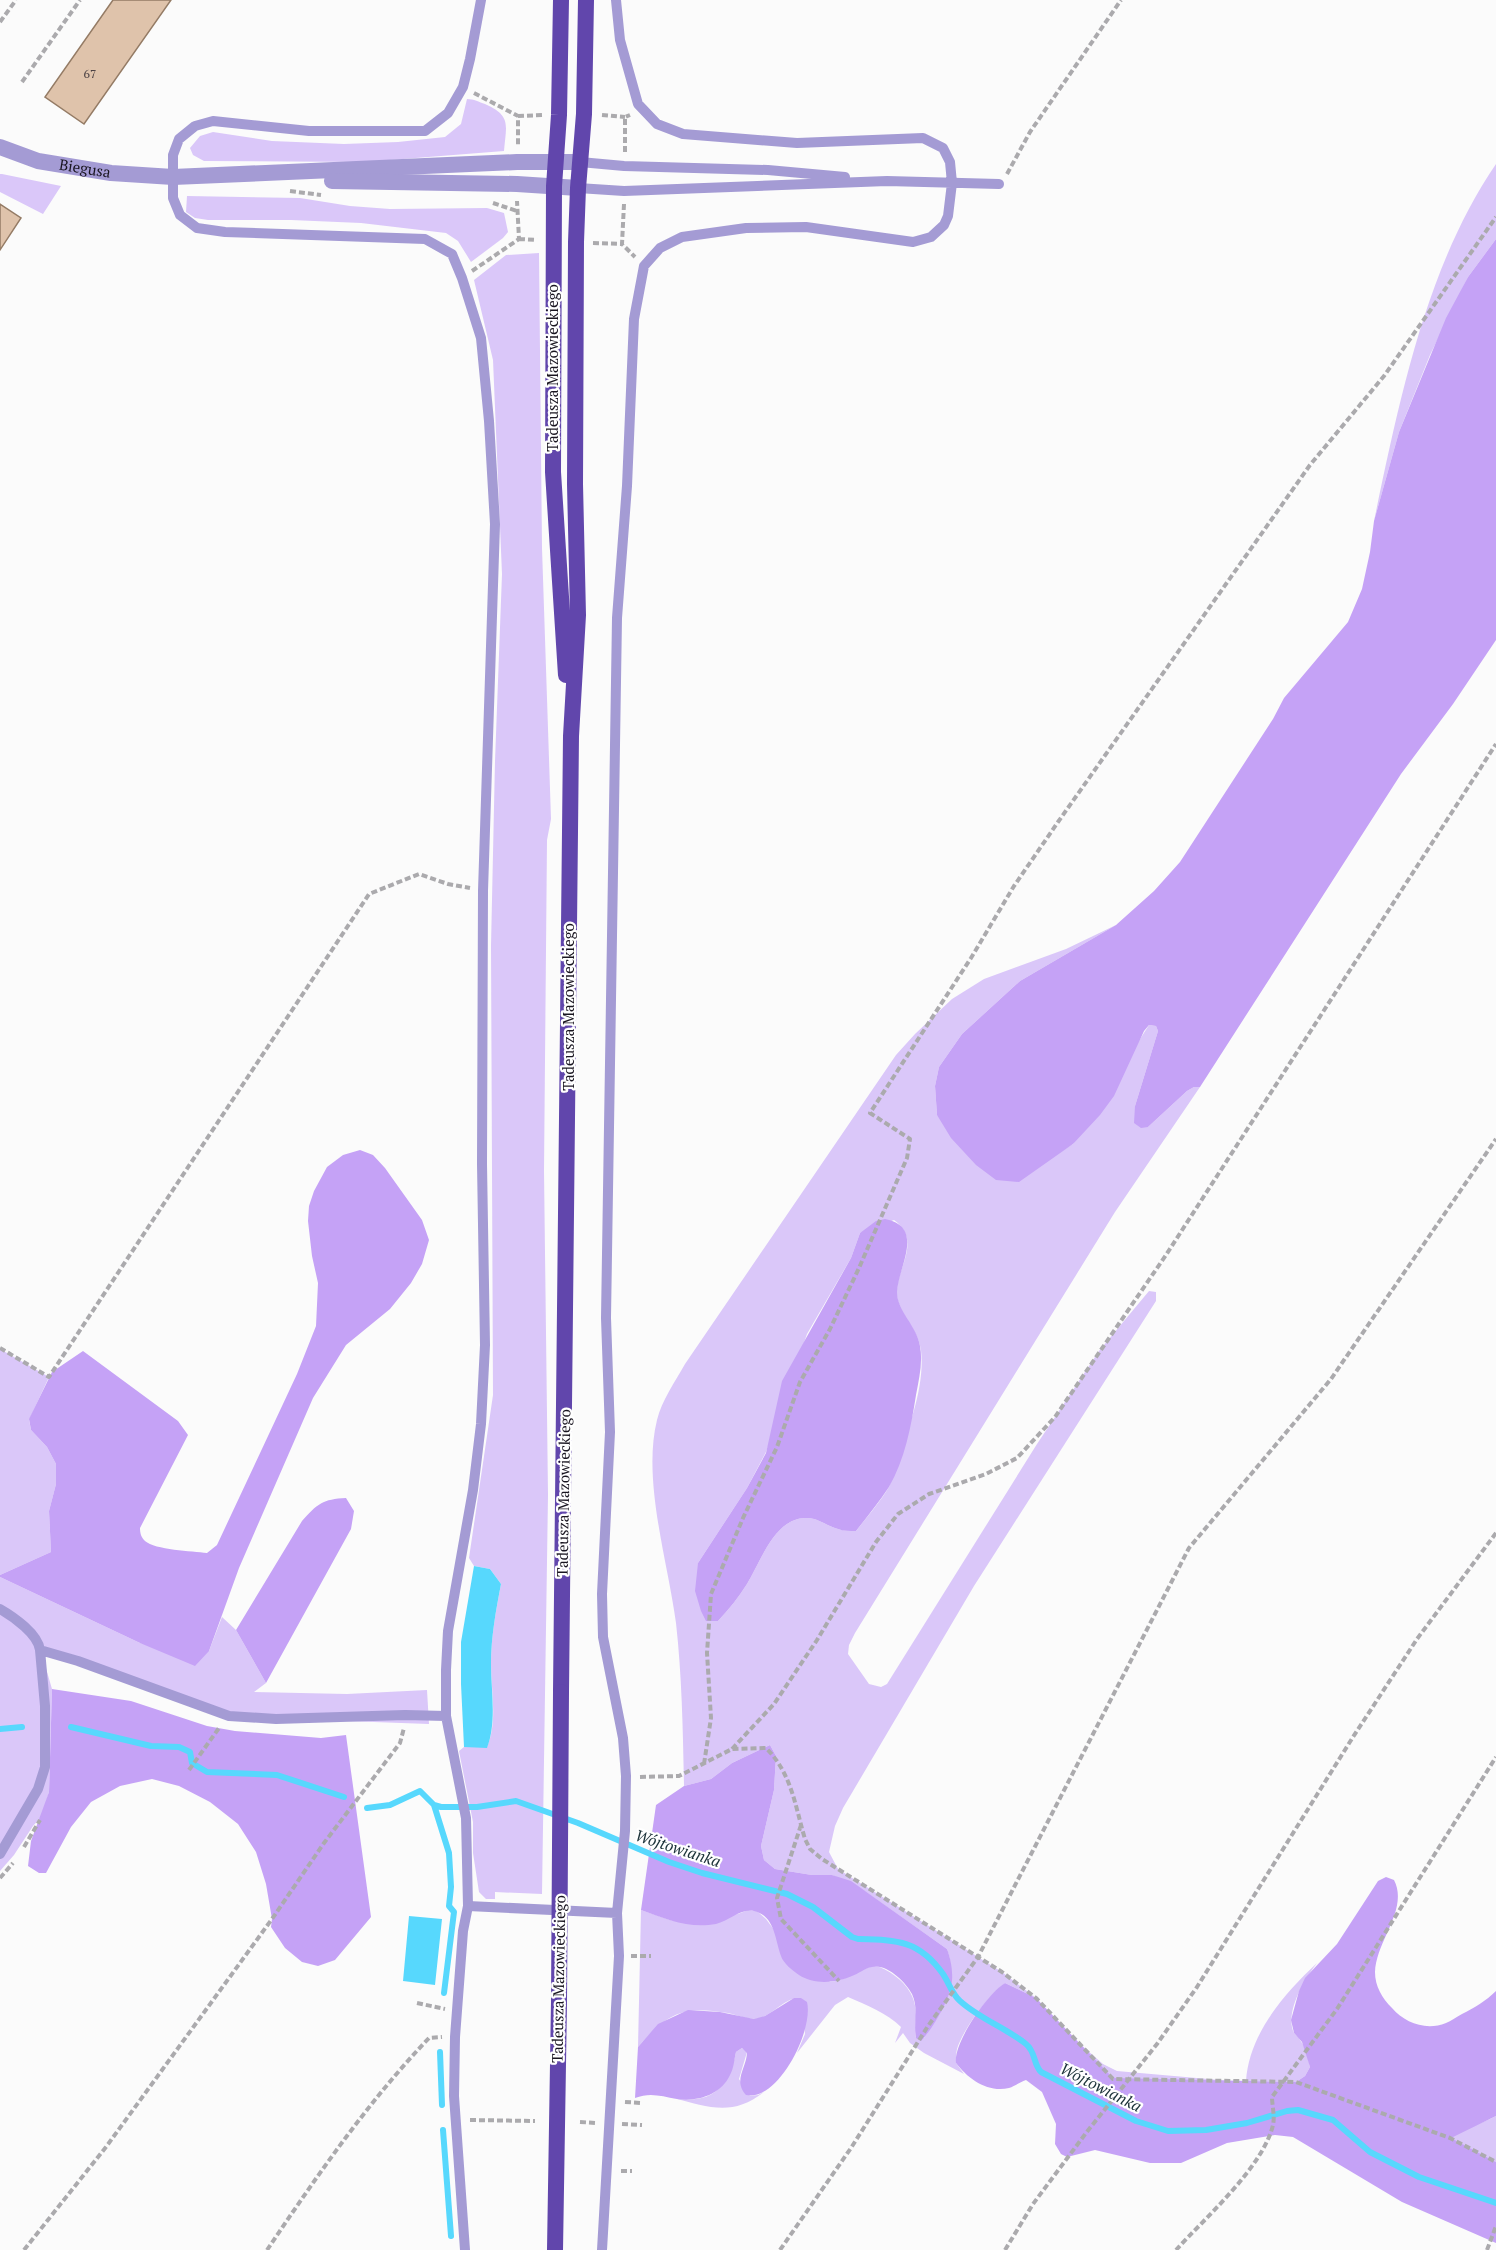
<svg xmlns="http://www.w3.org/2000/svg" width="1496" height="2250" viewBox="0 0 1496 2250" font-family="'PT Serif',serif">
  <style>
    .green { fill: #dac7f9; fill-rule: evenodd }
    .forest { fill: #c5a2f6 }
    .water { fill: #57d8fd }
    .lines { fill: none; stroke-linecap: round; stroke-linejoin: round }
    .stream { stroke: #57d8fd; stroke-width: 6 }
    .building { fill: #dfc3ab; stroke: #947b65; stroke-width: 1.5 }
    .path { stroke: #abaaad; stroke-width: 4; stroke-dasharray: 6 3; stroke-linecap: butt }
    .service { stroke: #a49bd4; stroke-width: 10 }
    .tertiary { stroke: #a49bd4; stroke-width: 16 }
    .primary { stroke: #6146ac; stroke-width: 16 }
    .primary-bridge { stroke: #6146ac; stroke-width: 16 }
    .labels { text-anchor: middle; stroke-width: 4.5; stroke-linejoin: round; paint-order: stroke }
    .number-label { font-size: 12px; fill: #4a4043 }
    .street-label { font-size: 15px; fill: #191520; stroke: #fff }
    .water-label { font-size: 16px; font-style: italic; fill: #1c3239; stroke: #fff }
  </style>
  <rect width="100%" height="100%" fill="#fbfbfb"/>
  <path class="green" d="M467,99C474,99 479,102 485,104C512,116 506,125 504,151L365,162L204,161L193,155L190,148L200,136L213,132L272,141L344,144L398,142L445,137L461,124Z
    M1496,164V239L1468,277L1430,355L1399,432L1374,521C1399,402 1426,266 1496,164Z
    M0,174H2L61,186L43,214L0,192Z
    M187,196L300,198L350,206L390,209L487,208L504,213L508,232L503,238L471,262L458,241L446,233L361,223L291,220H208L195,218L186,212Z
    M539,253L542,548L551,819L547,840L544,1171L548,1495L542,1894L495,1892V1899H486L479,1892L473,1853V1822L459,1751L464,1747H487C498,1722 491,1691 491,1664C491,1637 496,1610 501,1584L490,1569L474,1566L469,1558L493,1395L491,946L495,761L502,574L493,360L474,280L506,255Z
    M1116,925L1020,981L962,1034L939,1067L935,1086L937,1115L1049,1159L1073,1144L1149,1025L1156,1026L1158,1031L1135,1106L1148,1127L1187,1091L1194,1087H1200L1115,1212L855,1633L849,1645L848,1654L869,1684L881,1687L887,1684L1037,1444L1099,1351L1149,1291L1156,1292V1301L974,1586L843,1808L835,1826L829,1852L838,1869L1002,1972L1036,1998L1005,1983C989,1995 963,2029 957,2049C956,2053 956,2059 956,2063L964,2074L924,2053L910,2043L903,2033L895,2043L901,2027C887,2013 866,2005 848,1997L835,2005L797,2053L805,2034L801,1998C783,1997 773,2017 755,2019C747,2019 736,2015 728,2013C682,2005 668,2013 638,2047L641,1910L673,1921L738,1914L748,1910L757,1911L766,1919L775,1931L830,1982C849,1980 860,1968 874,1966C880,1966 886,1970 891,1973C906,1983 916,1996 916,2015C916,2024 914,2030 916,2038H924C943,2011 959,1982 947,1949L866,1892L832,1875H812L775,1869L764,1860L761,1846L774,1790L776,1756L770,1745L732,1763L711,1779L684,1786C683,1732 682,1677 676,1623C668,1562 642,1480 657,1420C662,1400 675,1382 685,1364L896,1055L915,1034L952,999L984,979L1066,949ZM894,1220C924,1242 894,1270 897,1296C900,1315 918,1329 921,1350C925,1385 910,1424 899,1456C896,1466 893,1478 889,1487C880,1502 867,1517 856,1531C850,1530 843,1531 838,1529C827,1526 818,1518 807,1518C775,1517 761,1561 747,1584C739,1597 729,1609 718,1621L698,1563L747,1488L766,1452L807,1334L851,1258L860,1233Z
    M0,1349L49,1377L29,1420L31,1430L47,1447L56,1464V1484L49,1511L51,1552L0,1575Z
    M0,1577L140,1643L209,1651L222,1617L236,1630L266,1683L254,1692L347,1694L427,1690L429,1724L346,1721L250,1722L41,1651L52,1689L49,1792L42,1816L33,1826L14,1855L0,1871Z
    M1317,1963C1305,1978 1284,2013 1294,2033C1296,2036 1299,2037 1300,2040C1306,2048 1308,2058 1310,2067L1305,2076L1296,2082L1246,2081C1249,2034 1284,1994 1317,1963Z
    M1079,2043L1103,2064L1117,2071L1231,2081L1113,2079Z
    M742,2048L747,2052L739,2079L750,2096L758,2095L764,2092C732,2117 709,2107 673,2098C711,2105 729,2088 736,2052Z
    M1496,2116V2162L1448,2137L1490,2119Z"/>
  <path class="forest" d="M1496,239V640L1453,704L1401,774L1200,1087H1194L1187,1091L1148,1127L1141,1128L1134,1123L1135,1106L1158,1031L1156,1026L1149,1025L1144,1031L1114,1096L1100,1115L1073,1144L1019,1182L996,1180L976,1165L951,1138L937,1115L935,1086L939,1067L962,1034L1020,981L1116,925L1154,891L1180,862L1273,719L1284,698L1348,622L1362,589L1370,552L1374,521L1399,432L1446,318L1468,277Z
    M360,1150L373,1155L385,1168L422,1220L429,1240L422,1264L411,1283L390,1309L346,1345L313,1398L239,1568L209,1651L195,1666L140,1643L0,1577V1575L51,1552L49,1511L56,1484V1464L47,1447L31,1430L29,1419L52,1372L83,1351L178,1421L188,1435L140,1528C140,1533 141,1537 145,1541C155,1550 192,1551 207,1553L217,1545L297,1374L316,1326L318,1283L312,1256L308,1221L309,1206L314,1191L327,1167L343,1155Z
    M885,1219C926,1227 898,1267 897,1292C897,1311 917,1326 920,1346C923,1363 919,1379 916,1395C911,1427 905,1459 889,1487C879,1502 867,1517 856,1531C850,1531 843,1531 838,1529C827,1526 818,1518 807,1518C775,1517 761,1561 747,1584C739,1597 729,1609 718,1621H706L701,1611L695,1591L698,1563L747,1488L766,1453L782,1381L851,1258L860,1233L876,1221Z
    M346,1498L354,1511L351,1529L266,1683L236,1630L302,1521C317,1504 323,1499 346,1498Z
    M52,1689L131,1701L207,1726L235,1731L321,1738L346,1735L371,1917L335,1960L318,1966L302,1962L285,1948L271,1927L272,1919L266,1884L256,1852L238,1824L210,1802L179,1786L152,1779L120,1786L91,1802L71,1827L46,1873H39L28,1866L31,1841L49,1792Z
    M770,1745L776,1756L774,1790L761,1846L764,1860L775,1869L812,1875H832L851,1881L947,1949C951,1959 954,1975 951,1987C948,2002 932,2030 921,2041L916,2038C913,2023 919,2009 912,1994C906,1982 886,1963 872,1967C865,1968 858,1974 852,1976C836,1983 814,1985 799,1975C793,1971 783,1963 781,1956C775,1940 775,1916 754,1911C741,1908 729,1921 716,1924C689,1929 666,1919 641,1910L656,1805L684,1786L711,1779L732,1763Z
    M1386,1877L1394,1880C1409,1909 1376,1941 1375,1972C1375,1986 1382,1998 1392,2008C1405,2023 1426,2031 1446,2023C1451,2021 1456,2017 1462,2014C1474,2008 1486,2001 1496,1991V2116L1451,2138L1496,2162V2243L1402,2202L1293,2137L1275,2135L1227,2143L1181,2163H1150L1095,2150L1067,2157L1061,2154L1055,2144L1056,2124L1042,2092L1026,2080C1020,2082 1015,2086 1009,2088C988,2093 968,2079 956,2063C953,2043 988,1993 1005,1983L1036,1998L1113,2078L1296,2082L1305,2076L1310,2067L1302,2042L1294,2033L1291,2020L1299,1991L1305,1978L1337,1944L1378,1881Z
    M794,1998H801L807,2002C814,2030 778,2102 746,2095C733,2080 746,2069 747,2053L742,2048L736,2052C734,2060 734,2068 730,2075C721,2095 697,2102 677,2099C661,2096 650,2092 635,2098L638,2047L658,2024L688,2010L720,2012L754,2019L765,2016Z"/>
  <path class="water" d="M474,1566L490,1569L501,1584C496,1610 491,1637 491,1664C491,1691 497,1722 487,1748L464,1747L461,1684V1642Z
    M409,1916L442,1919L435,1985L403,1981Z"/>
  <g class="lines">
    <path class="stream" d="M71,1727L151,1746L179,1747L190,1752L192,1763L207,1772L277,1775L344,1797
      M0,1729L22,1727
      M434,1805L449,1853L451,1887L449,1906L454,1912L444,1993
      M367,1808L390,1805L420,1791L434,1805L441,1807H477L516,1801L578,1823L669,1862L702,1873L787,1894L813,1907L852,1937L858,1939C897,1940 919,1940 943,1974C949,1983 952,1994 960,2001C980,2019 1006,2028 1026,2044C1036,2052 1033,2064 1041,2072L1136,2121L1168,2131L1206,2130L1247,2123L1287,2111L1298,2110L1333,2120L1370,2152L1419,2177L1496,2203
      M440,2052L442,2105
      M443,2130L451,2236"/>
  </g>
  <path class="building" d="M113,0H171L84,124L45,97Z
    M0,204L21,218L0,250Z"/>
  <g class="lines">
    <path class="path" d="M0,22L16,0
      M22,82L80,0
      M474,93L518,116V146
      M602,115L625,117
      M518,116L543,115
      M625,152V117L630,115
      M1007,174L1030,132L1121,0
      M290,191L321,195
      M493,203L517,211
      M624,204L622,244L635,257
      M519,239L537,240
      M593,243L622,244
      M472,271L519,239L517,201
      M0,1348L49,1377L369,894L419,874L448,884L470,888
      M732,1749L774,1704L817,1640L876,1542L898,1514L929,1494L986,1474L1017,1458L1055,1417L1166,1255L1496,744
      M704,1764L711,1718L707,1653L711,1594L743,1518L777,1447L800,1382L830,1329L859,1268L907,1158L910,1139L870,1113L971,958L1014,886L1058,822L1310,465L1384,376L1496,217
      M189,1770L219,1728
      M640,1777L679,1776L732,1749L766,1748C792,1774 795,1806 805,1839L810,1849L822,1859L1002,1972L1036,1998L1113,2079L1296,2082L1450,2138L1496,2162
      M801,1825L777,1898L781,1919L839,1981
      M24,1847L40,1820
      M0,1878L13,1863
      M631,1956H651
      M417,2003L445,2009
      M625,2102L642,2103
      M470,2120L535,2121
      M580,2122L596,2123
      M622,2124L642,2125
      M621,2171H632
      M24,2250L106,2147L272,1919L324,1843L400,1743L404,1728
      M267,2250C317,2176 367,2103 429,2038L442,2037
      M780,2250L851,2148L928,2026L978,1957L1189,1548L1331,1379L1496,1139
      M1005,2250L1033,2204L1086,2133L1157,2044L1197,1987L1353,1737L1417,1639L1496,1533
      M1176,2250C1206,2217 1263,2167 1273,2125C1275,2116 1272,2105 1272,2097L1337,2009L1496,1757
      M1487,2250L1496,2226"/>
    <path class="service" d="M580,162L624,166L768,170L845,177
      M578,188L624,191L887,181L999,184
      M0,1609C14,1617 38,1634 40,1650L78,1661L229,1716L276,1719L405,1715L446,1716
      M0,1854L38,1789L45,1767V1706L40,1650
      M468,1906L617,1913
      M465,2250L454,2096L455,2037L463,1931L468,1906L466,1818L446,1716V1670L448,1631L473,1490L481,1424L485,1345L482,1164L483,891L495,524L489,421L481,338L462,278L452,254L425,239L225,232L197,228L180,215L173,198V155L179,139L195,126L213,121L309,131H425L448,113L463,87L470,59L481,0
      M602,2250L619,1956L617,1913L625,1831L626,1776L623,1738L603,1637L602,1594L610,1432L606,1318L617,618L627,486L634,319L644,266L660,248L682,237L746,228L806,227L913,242L931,237L944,225L948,216L952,183L950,162L943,148L923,138L797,143L683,134L657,124L638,104L620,40L616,0"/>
    <g class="tertiary">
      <path id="s1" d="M0,147L38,161L111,173L173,177L517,162H580"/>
      <path d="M332,181L517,184L578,188"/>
    </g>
    <path class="primary" d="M561,0L559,115L554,186L553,472L566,675
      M561,1692L571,736L578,615L575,484L576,242L578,188L584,114L586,0
      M555,2250L559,2002"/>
    <path class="primary-bridge" d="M559,2002L561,1692"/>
  </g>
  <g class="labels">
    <g class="number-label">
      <text x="90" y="78">67</text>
    </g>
    <g class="street-label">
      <text dy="5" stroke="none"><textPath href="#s1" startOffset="88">Biegusa</textPath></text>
      <text transform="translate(553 368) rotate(-90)" y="5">Tadeusza Mazowieckiego</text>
      <text transform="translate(569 1007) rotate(-90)" y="5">Tadeusza Mazowieckiego</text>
      <text transform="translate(564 1493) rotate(-89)" y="5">Tadeusza Mazowieckiego</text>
      <text transform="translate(559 1979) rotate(-89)" y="5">Tadeusza Mazowieckiego</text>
    </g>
    <g class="water-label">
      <text transform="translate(678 1848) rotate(18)" y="6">Wójtowianka</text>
      <text transform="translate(1101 2087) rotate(27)" y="6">Wójtowianka</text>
    </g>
  </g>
</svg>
